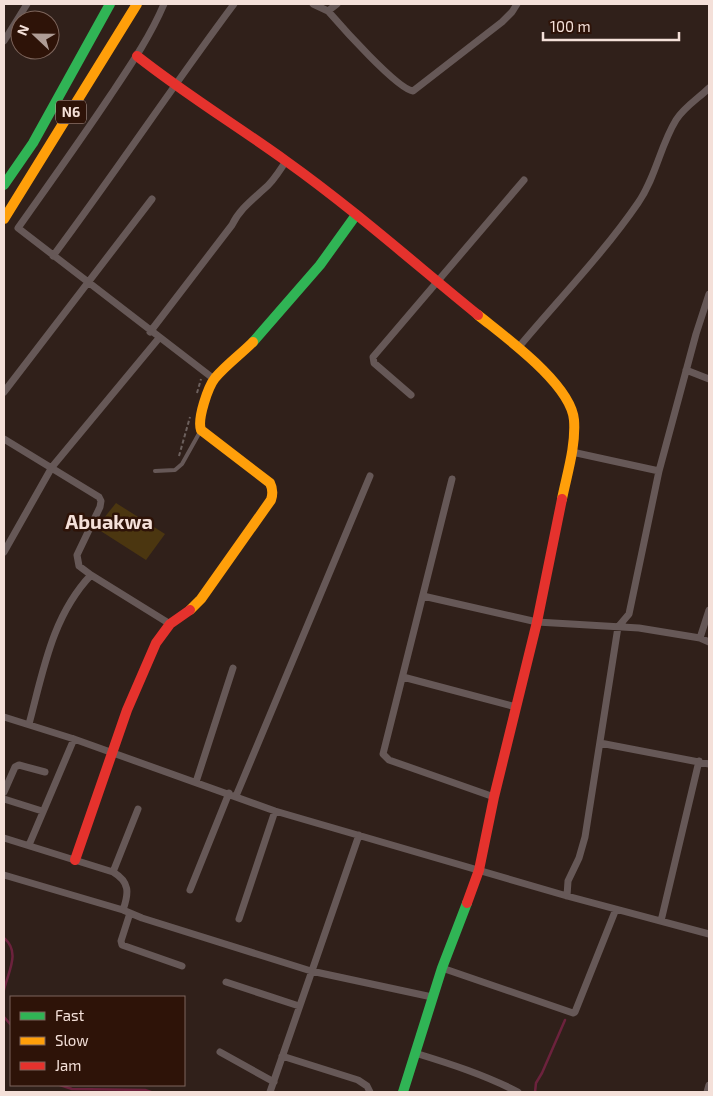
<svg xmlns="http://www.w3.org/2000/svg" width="713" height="1096" viewBox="0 0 713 1096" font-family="'Exo 2',sans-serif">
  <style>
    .green { fill: #4b3610 }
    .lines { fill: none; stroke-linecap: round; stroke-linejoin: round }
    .stream { stroke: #6c223d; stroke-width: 2.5 }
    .path { stroke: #6c605d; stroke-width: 2; stroke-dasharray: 4 2.5; stroke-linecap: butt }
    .lane { stroke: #665857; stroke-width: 4 }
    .street { stroke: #665857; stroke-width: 7 }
    .fast { stroke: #30b455; stroke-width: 10 }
    .slow { stroke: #ff9f0a; stroke-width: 10 }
    .jam { stroke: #e5322d; stroke-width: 10 }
    .labels { text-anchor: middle; stroke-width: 5; stroke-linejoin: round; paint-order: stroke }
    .shield { fill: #2e1308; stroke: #b9a29a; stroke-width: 1 }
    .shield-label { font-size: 14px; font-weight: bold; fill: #f4e0d9 }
    .district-label { font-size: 20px; font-weight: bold; fill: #f4e0d9; stroke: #2e1308 }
  </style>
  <rect width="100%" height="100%" fill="#30201a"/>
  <path class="green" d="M116,503L165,534L146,560L96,528Z"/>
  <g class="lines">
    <path class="stream" d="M4,938C21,952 8,972 4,990
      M4,1017L11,1025
      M60,1085L72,1089L145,1090L151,1092
      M535,1092L536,1083L542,1073L565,1020"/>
    <path class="path" d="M197,393L201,379
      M179,456L190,417"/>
    <path class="lane" d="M155,471L175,470L182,464L201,430"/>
    <path class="street" d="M164,4C150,37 130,66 110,96C80,141 49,184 18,228L214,379
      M313,4L328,11L337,4
      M328,11C341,26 397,89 413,91L502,22L512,12L517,4
      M4,41L27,4
      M53,256C115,173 172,87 234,4
      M150,332L232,225C239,210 252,200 264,189C273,182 280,170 286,161
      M518,348C558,300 603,254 638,203C656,177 660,146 676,120C684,107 699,98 709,88
      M686,370L709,379
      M4,392L152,199
      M411,395L374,363L373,357L524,180
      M4,439L99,497L101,501L100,507L77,555L79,566L91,575C52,616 43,672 29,724
      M572,452L659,471
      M452,479L383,754L389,760L494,797
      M4,552L52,467L159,338
      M91,575L170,624
      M423,596L537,622L639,628L700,638L709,642
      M700,638L709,610
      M403,677L516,707
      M4,717L74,739L275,811L567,896L709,934
      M600,743L709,764
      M196,782L233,668
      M4,792L15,767L19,765L45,772
      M236,796L370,476
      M4,799L42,811
      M4,838L113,872C130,882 129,893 123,910L142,918L311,971L432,997
      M29,845L74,739
      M113,872L138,809
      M4,875L123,910
      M190,890L229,793
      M567,896L568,881L579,858L585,837L618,627L629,614L659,471L696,334L709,294
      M130,913L121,941L122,945L182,966
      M239,919L275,811
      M661,921L699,761
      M442,968L573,1013L575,1012L616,909
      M226,982L299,1006
      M220,1052L274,1082
      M415,1053C451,1064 485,1075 518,1092
      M282,1056L358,1080L367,1086L370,1092
      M270,1092L359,835
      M707,1092L709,1085"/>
    <path class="fast" d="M4,185L33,143L110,4
      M253,342L320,265L356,215
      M403,1092L442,968L467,903"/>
    <path class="slow" d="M4,219L137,4
      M478,315C505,337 571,384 574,420C576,446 567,474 562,499
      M190,610L201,599L271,500C273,494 273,489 270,483L201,430C197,419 208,387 215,378C226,365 241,354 253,342"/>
    <path class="jam" d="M137,56C185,94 236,125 286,161C352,208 414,263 478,315
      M75,860L127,710L156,643L170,624L190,610
      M467,903L479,870L494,797L537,622L562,499"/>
  </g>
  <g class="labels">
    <rect class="shield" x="56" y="100.5" width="30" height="23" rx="4"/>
    <g class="shield-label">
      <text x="71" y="117">N6</text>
    </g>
    <g class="district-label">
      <text x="109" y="529">Abuakwa</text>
    </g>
  </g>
  <rect width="713" height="1096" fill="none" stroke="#f4e0d9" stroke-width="10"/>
  <rect x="10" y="996" width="175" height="90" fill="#2e1308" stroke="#7d655c"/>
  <rect x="20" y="1012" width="25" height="8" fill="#30b455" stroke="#7d655c"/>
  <text x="55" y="1021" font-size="15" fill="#f4e0d9">Fast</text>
  <rect x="20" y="1037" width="25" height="8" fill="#ff9f0a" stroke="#7d655c"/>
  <text x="55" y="1046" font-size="15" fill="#f4e0d9">Slow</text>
  <rect x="20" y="1062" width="25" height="8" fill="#e5322d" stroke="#7d655c"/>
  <text x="55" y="1071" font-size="15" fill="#f4e0d9">Jam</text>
  <g transform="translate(35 35) rotate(292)"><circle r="24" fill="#2e1308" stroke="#7d655c"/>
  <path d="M0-4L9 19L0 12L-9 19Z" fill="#af9d96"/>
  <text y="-8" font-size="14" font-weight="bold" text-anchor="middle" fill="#f4e0d9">N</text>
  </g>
  <path d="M543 32v8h136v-8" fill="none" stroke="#f4e0d9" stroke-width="2.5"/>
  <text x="550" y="32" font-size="15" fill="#f4e0d9" stroke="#2e1308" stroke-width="4" paint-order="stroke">100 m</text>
</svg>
